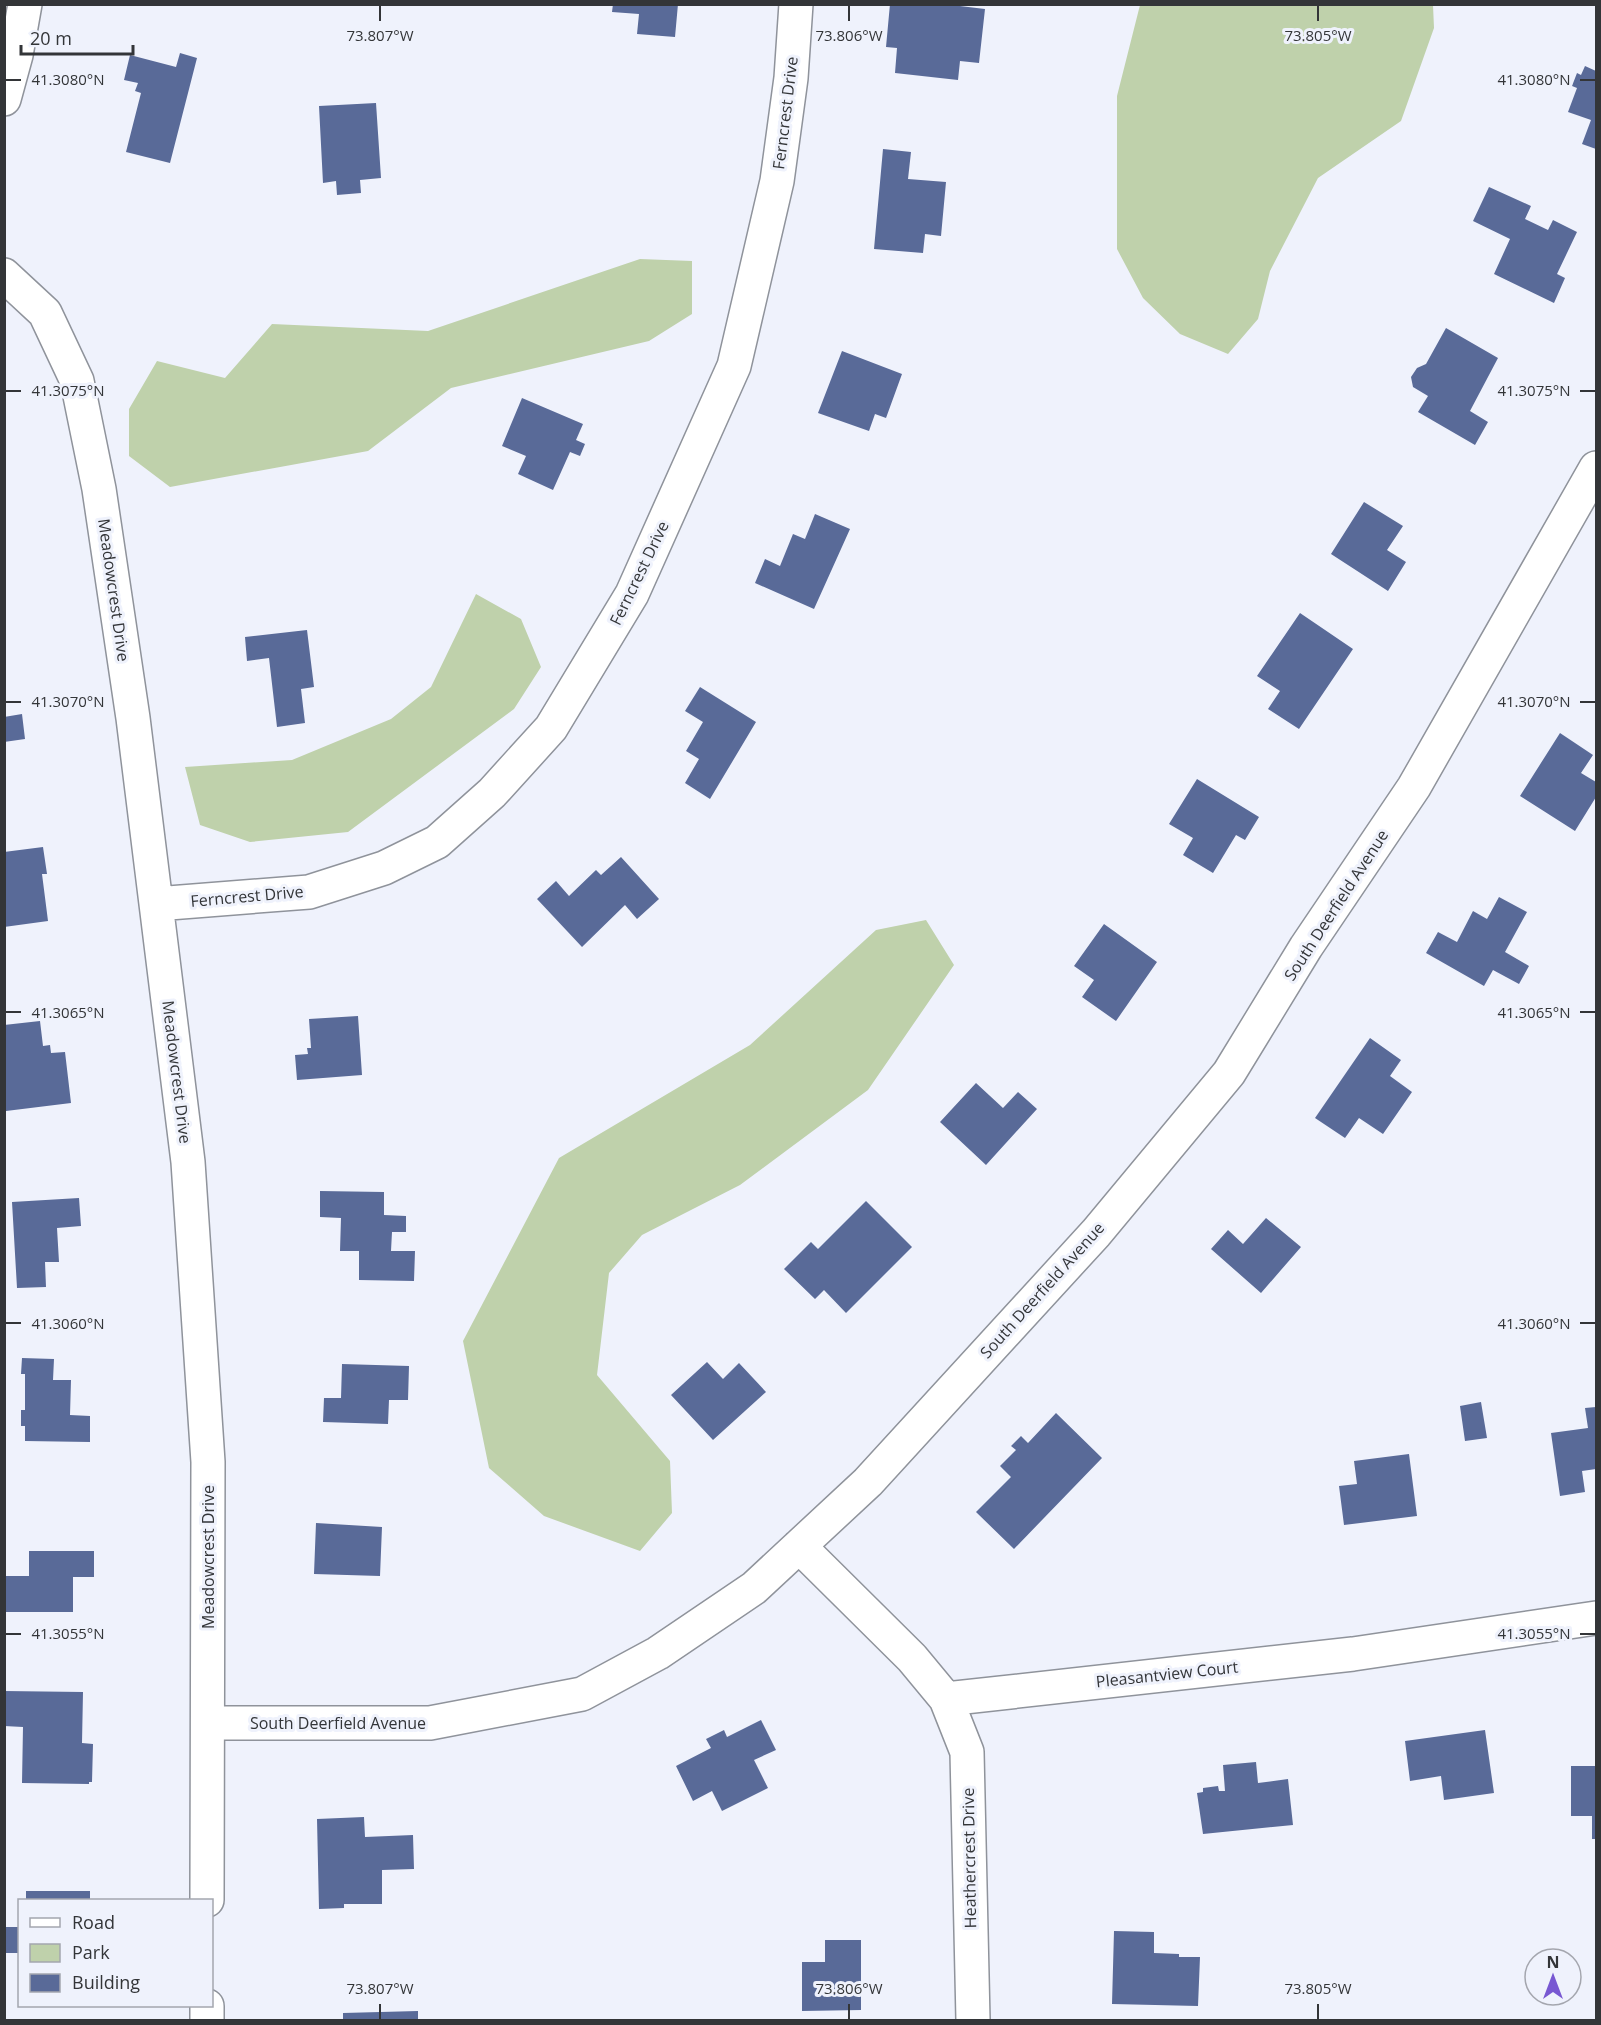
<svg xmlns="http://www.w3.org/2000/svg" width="1601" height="2025" viewBox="0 0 1601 2025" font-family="'Open Sans',sans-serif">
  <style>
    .green { fill: #bfd1ab }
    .building { fill: #596a98 }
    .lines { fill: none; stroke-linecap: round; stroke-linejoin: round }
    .street-casing { stroke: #8f939b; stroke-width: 36 }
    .street { stroke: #fff; stroke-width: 33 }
    .ticks { fill: none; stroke: #333538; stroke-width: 2 }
    .labels { text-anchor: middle; stroke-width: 6; stroke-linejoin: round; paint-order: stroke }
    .street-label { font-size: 16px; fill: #333538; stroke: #eff2fc }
    .ticks-label { font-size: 15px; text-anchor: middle; fill: #333538; stroke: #eff2fc; stroke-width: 6; stroke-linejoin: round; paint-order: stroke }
  </style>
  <rect width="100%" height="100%" fill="#eff2fc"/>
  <path class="green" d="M1140,5H1433L1434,28L1401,121L1318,178L1270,271L1258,319L1228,354L1180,334L1143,298L1117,249V96Z
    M640,259L692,261V314L649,341L451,388L368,451L170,487L129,456V409L157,361L225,378L272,324L428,331Z
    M476,594L521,619L541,667L514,709L348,832L250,842L200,825L185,767L292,760L391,719L431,687Z
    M926,920L954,965L868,1090L740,1185L642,1235L609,1273L597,1375L670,1461L672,1513L640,1551L544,1516L489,1468L463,1341L559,1158L750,1045L876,930Z"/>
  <path class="building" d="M613,4H678L675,37L637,34L639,14L612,12Z
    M890,4H943L985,9L979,63L960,61L958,80L895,73L897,48L886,47Z
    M180,53L197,58L170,163L126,152L141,93L135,91L138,83L124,80L130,55L176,67Z
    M1585,66L1596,71V149L1582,144L1591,120L1568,112L1577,88L1572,86L1577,73L1581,75Z
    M376,103L381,178L360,180L361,193L337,195L336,181L323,183L319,106Z
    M883,149L911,152L908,179L946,182L941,236L925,234L923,253L874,249Z
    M1489,187L1531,206L1525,219L1548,230L1553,220L1577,232L1557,274L1565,278L1554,303L1494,274L1510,239L1473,221Z
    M1446,328L1498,358L1470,411L1488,422L1475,445L1418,412L1428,396L1413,387L1411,377L1417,368L1426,364Z
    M842,351L902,374L886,418L875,414L869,431L818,413Z
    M522,398L583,424L576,440L585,444L580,456L570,452L553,490L518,474L526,456L502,446Z
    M1364,502L1403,526L1387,550L1406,562L1388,591L1331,554Z
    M815,514L850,529L814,609L755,583L765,559L780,566L793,534L805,539Z
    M1300,613L1353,649L1299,729L1268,709L1280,691L1257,676Z
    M307,630L314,687L301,689L305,723L277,727L269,658L247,661L245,637Z
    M700,687L756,722L710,799L685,783L699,759L686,751L703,722L685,711Z
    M22,714L25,739L4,742V717Z
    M1560,733L1593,755L1581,773L1596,782V797L1575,831L1520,796Z
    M1197,779L1259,817L1245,840L1236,835L1213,873L1183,855L1193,838L1169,824Z
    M43,847L47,874H42L48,921L4,927V852Z
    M621,857L659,899L637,919L625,905L582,947L537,899L556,881L569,896L596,870L601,875Z
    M1499,897L1527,912L1505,952L1529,966L1519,984L1493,970L1484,986L1426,953L1438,932L1457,942L1473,911L1487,919Z
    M1104,924L1157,962L1116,1021L1082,997L1094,980L1074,966Z
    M358,1016L362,1075L297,1080L295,1055L308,1054L307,1048H311L309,1019Z
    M40,1021L43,1046L50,1045L51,1053L65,1052L71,1103L6,1111L4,1095V1025Z
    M1370,1038L1401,1060L1390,1076L1412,1092L1383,1134L1359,1118L1345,1138L1315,1118Z
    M976,1083L1003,1108L1018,1092L1037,1109L986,1165L940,1122Z
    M320,1191L384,1192V1215L406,1216V1232H392L391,1251H415L414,1281L359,1280V1251H340L341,1218L320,1217Z
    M79,1198L81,1226L57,1228L59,1262H45L46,1287L17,1288L12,1202Z
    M866,1201L912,1247L846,1313L824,1290L815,1299L784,1269L811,1242L818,1249Z
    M1266,1218L1301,1247L1261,1293L1211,1249L1228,1230L1243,1244Z
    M22,1358L54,1359L53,1380H71L70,1415L90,1416V1442L25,1441V1426H21V1410H25V1374H21Z
    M707,1362L723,1379L739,1363L766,1392L713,1440L671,1395Z
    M342,1364L409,1366L408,1400H389L388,1424L323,1422L324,1398H341Z
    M1481,1402L1487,1438L1465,1441L1460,1406Z
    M1596,1407V1469L1582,1471L1585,1492L1560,1496L1551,1433L1588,1428L1585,1408Z
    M1056,1413L1102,1458L1014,1549L976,1512L1011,1477L1000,1466L1016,1450L1011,1446L1021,1436L1028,1443Z
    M1409,1454L1417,1516L1344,1525L1339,1486L1357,1484L1354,1461Z
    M316,1523L382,1527L380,1576L314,1574Z
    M29,1551H94V1577H73V1612H6V1576H29Z
    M4,1691L83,1692L82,1743L93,1744L92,1782H89V1784L22,1783L23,1727L4,1726Z
    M761,1720L776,1750L754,1760L768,1788L722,1811L712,1791L693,1801L676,1766L711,1748L706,1739L724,1730L727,1737Z
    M1485,1730L1494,1793L1444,1800L1441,1776L1410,1781L1405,1741Z
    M1256,1762L1258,1783L1288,1779L1293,1825L1203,1834L1197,1793L1203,1792V1788L1218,1786L1219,1791H1225L1223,1765Z
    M1571,1766H1596V1839H1592V1816H1571Z
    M364,1817L365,1837L413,1835L414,1869L382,1870V1904H344V1908L319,1909L317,1819Z
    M26,1891H90V1900H26Z
    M4,1927H20V1953H4Z
    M1114,1931L1154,1932V1953L1179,1954V1957H1200L1198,2006L1112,2004Z
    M825,1940H861V2010L802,2011V1962H825Z
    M418,2011V2020H343V2013Z"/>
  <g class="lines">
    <defs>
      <path id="street" d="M4,99L16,55L25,4
        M4,275L45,313L77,381L99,489L133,718L188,1162L208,1462L207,1900
        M156,904L309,892L384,868L437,842L492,793L551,728L632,594L734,366L777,181L791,78L796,4
        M799,1546L912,1658L946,1699L1353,1654L1596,1618
        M946,1699L967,1752L973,2020
        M208,1723H430L582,1694L658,1653L754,1588L868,1482L1096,1233L1229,1073L1306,947L1414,787L1596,468
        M207,2020V2006"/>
    </defs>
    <use href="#street" class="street-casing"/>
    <use href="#street" class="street"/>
  </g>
  <path class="ticks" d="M380,6V21M849,6V21M1318,6V21M6,80H21M1580,80H1595M6,391H21M1580,391H1595M6,702H21M1580,702H1595M6,1012H21M1580,1012H1595M6,1323H21M1580,1323H1595M6,1634H21M1580,1634H1595M380,2004V2019M849,2004V2019M1318,2004V2019"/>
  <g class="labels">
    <g class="street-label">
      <text transform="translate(785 113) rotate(-83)" y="6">Ferncrest Drive</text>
      <text transform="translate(639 573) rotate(-64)" y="6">Ferncrest Drive</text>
      <text transform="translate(114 590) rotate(82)" y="6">Meadowcrest Drive</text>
      <text transform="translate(247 896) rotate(-5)" y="6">Ferncrest Drive</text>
      <text transform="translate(1336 905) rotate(-57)" y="6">South Deerfield Avenue</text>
      <text transform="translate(177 1072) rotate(83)" y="6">Meadowcrest Drive</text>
      <text transform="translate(1042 1290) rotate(-48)" y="6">South Deerfield Avenue</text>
      <text transform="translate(208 1557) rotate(-90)" y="6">Meadowcrest Drive</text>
      <text transform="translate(1167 1674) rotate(-6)" y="6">Pleasantview Court</text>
      <text x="338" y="1729">South Deerfield Avenue</text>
      <text transform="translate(969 1858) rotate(-91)" y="6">Heathercrest Drive</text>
    </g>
  </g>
  <g class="ticks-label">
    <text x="380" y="41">73.807°W</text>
    <text x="849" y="41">73.806°W</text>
    <text x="1318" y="41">73.805°W</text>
    <text x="68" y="85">41.3080°N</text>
    <text x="1534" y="85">41.3080°N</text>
    <text x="68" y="396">41.3075°N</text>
    <text x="1534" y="396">41.3075°N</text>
    <text x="68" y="707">41.3070°N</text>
    <text x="1534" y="707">41.3070°N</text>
    <text x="68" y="1018">41.3065°N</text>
    <text x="1534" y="1018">41.3065°N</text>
    <text x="68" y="1329">41.3060°N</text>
    <text x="1534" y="1329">41.3060°N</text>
    <text x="68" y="1639">41.3055°N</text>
    <text x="1534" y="1639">41.3055°N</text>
    <text x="380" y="1994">73.807°W</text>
    <text x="849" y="1994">73.806°W</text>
    <text x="1318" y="1994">73.805°W</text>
  </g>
  <rect width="1601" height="2025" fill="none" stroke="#333538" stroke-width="12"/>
  <rect x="18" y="1899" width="195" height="108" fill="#eff2fc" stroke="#a4a6ae" stroke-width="1.5"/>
  <rect x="30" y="1918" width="30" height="9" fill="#ffffff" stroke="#a4a6ae" stroke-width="1.5"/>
  <text x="72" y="1929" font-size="18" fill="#333538">Road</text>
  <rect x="30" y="1944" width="30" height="18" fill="#bfd1ab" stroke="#a4a6ae" stroke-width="1.5"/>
  <text x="72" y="1959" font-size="18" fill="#333538">Park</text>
  <rect x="30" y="1974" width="30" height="18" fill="#596a98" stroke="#a4a6ae" stroke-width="1.5"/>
  <text x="72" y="1989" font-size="18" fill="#333538">Building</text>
  <g transform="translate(1553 1977)"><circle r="28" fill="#eff2fc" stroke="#a4a6ae" stroke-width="1.5"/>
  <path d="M0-4.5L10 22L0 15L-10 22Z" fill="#7858d2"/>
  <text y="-9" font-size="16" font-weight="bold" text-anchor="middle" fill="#333538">N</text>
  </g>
  <path d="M21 45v9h112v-9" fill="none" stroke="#333538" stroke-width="3"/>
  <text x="30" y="45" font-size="18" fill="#333538" stroke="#eff2fc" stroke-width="4.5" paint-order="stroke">20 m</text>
</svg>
